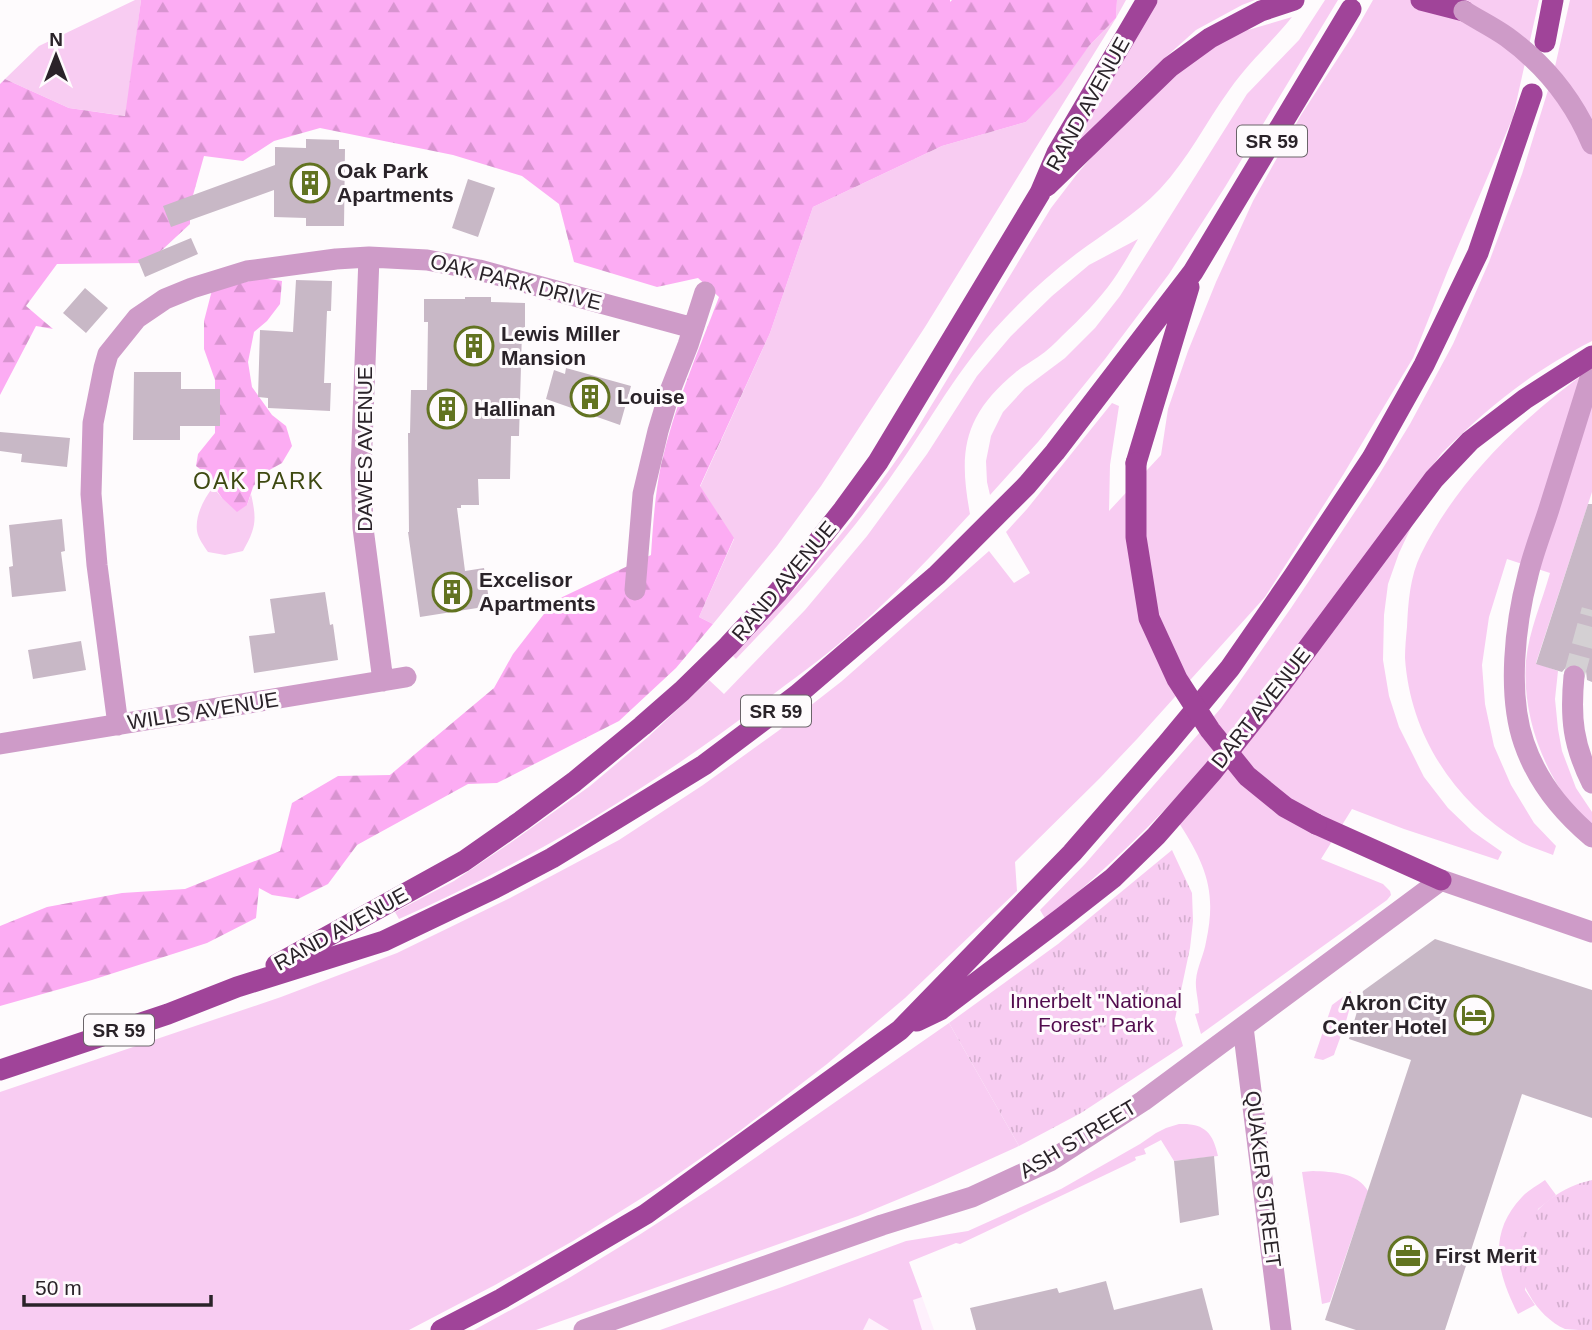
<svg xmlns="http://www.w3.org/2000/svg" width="1592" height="1330" viewBox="0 0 1592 1330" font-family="Arial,sans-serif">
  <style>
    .built { fill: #fef0fc }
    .green { fill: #f8ccf2 }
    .forest { fill: url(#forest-firs) }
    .park { fill: url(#park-tufts) }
    .building { fill: #c8b8c6 }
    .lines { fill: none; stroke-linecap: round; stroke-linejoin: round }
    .minor-tunnel { stroke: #d4d0d3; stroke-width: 21; stroke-dasharray: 21 10; stroke-linecap: butt }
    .minor { stroke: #ce9bc8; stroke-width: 21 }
    .major { stroke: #a04499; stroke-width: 21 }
    .minor-bridge { stroke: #ce9bc8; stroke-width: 21 }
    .major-bridge { stroke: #a04499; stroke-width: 21 }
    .labels { text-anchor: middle; stroke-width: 6; stroke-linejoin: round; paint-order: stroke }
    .shield { fill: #fefbfd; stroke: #6a6469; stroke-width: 2 }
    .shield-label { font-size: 19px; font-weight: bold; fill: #2a2329 }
    .street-label { font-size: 21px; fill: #2a2329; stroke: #fefbfd }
    .poi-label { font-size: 21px; font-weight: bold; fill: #2a2329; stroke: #fefbfd; text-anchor: start }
    .park-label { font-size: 21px; fill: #520c4e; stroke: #fefbfd }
    .neighbourhood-label { font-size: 23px; letter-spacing: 2px; fill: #3e4911; stroke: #fefbfd }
  </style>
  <defs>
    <pattern id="forest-firs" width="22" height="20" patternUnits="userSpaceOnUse" patternTransform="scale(1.75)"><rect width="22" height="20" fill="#fcacf3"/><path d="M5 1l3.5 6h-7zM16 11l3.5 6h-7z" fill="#d894d0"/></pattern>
    <pattern id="park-tufts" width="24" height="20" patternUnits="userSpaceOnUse" patternTransform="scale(1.75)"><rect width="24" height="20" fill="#f8ccf2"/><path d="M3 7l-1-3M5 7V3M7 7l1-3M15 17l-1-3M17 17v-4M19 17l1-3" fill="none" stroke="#d5afd0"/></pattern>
  </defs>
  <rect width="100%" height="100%" fill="#fefbfd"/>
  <path class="built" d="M922,1297L934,1330H804Z"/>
  <path class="green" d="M135,0H141L126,116L69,108L5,79L39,46Z
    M1117,0H1126L1116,18L925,327L821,486L777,546L713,624L699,617L734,539L700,487L770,333L813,207L942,146L1026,122L1089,46L1116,18Z
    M1158,0H1255L1242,5L1196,30L1148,73L1110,111L1074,151L1070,147Z
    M1325,0H1338L1225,187L1169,274L1105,359L1038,442L990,495L987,482L986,461L991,436L1003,412L1025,388L1065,358L1095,328L1120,296L1247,94L1299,40Z
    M1373,0H1539L1513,117L1448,270L1413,358L1343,475L1265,597L1137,739L1100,778L1015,862L1017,891L905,998L827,1064L741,1130L661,1186L573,1241L495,1285L409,1330H0V1092L281,997L397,953L510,898L619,840L703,785L778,731L842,681L989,551L1014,583L1030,573L1006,532L1027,509L1112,403L1119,406L1110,465L1109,511L1161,455L1168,409L1188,351L1216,282L1253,201L1301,115L1353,35Z
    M1570,0H1592V341C1533,371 1489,406 1442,453C1363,556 1290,665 1205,765C1157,822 1102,872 1046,920L1040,910L1085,864L1221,708L1291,608L1372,486L1410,424L1453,344L1489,262L1522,174L1554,71Z
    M1292,17C1272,42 1248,63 1230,89C1206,122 1188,159 1160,189C1135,215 1104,233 1076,254C1046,277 1019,302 994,330C953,376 924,431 888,481C842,545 790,603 736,659L733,656C800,587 861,514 914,434L1051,208L1077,174L1102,145L1193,58L1245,28L1248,30Z
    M1138,239C1130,253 1122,267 1113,280C1099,300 1080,319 1062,336C1055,343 1047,351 1038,357C1031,362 1023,366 1016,372C964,415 958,450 970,514C934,553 898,592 858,627C832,651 803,672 775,693C659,783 533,860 399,919L395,912L454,881L513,841L590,786L648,737L709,680L724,694L805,610L867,536L927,454L977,376L1011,336L1052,296L1089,265Z
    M1592,368V492L1536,663L1558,671L1555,699L1558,729L1562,751L1576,788L1592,812V826C1585,818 1576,811 1570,803C1540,764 1522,710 1526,661C1529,630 1542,602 1550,573L1507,559L1489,617L1482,665L1485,704L1494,746L1511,785L1534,823L1556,846L1553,855C1542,850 1529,847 1519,841C1454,802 1410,734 1405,658C1405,648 1406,637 1407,627C1408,603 1410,576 1421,554C1457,480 1525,415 1592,368Z
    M213,487L222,498L247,505L251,494C257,520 256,528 243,551L225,555L208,552C204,546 198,538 197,531C195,515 204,499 213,487Z
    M1416,517L1399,553L1388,584L1384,615L1383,660L1389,696L1399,727L1424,777L1448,808L1472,831L1502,852L1498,860L1404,829L1352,809L1321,859L1383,884L1390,891L1391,895L1387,900L1201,1034L1195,1014L1199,1013C1199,1002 1195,989 1196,980C1197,967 1204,955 1206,942C1217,892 1206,865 1179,823Z
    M1351,991C1354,1005 1339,1040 1334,1055L1323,1060L1314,1058L1332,1005Z
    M949,1023L1019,1146L933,1185L858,1216L536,1330H474L569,1278L639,1235L716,1185Z
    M1179,1124C1204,1123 1213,1132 1218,1156L1174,1161L1161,1140L1144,1149L1146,1154L1135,1157L1136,1160L1128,1164L960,1244L956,1243L909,1262L922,1297L913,1300L922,1330H889L869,1318L863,1330H660L782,1287L906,1241L968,1231L1061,1189L1140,1144L1156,1133L1166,1128Z
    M1313,1171C1333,1172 1357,1172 1368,1191L1330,1302L1322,1304L1302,1172Z
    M1545,1180L1556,1195L1538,1209L1525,1290L1535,1305L1518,1314C1497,1273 1487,1234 1522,1197C1528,1190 1537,1186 1545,1180Z"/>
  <path class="forest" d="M141,0H950V2L952,0H1117L1116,18L1089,46L1061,85L1026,122L942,146L813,207L770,333L700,486L734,538L699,617L713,624L676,668L619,721L497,783L468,784L357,845L328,884L298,899L272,895L259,888L256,918L207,943L92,980L0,1006V926L47,907L122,893L185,889L280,851L292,803L338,776L390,775L494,688L513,654L554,601L651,555C653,525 655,494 661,465C674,407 698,352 719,297L698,278L657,287L574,262L559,204L522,176L453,155L320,128L274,141L243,161L204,156L190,206V224L148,263L57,264L26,306L53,329L36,326L0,395V84L5,79L69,108L125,116Z
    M262,278L282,281L280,304L267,321L254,332L248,362L252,387L272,415L286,426L292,446L282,463L264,473L253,487L247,505L237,512L222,498L204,472L196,466L198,454L215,433V380L204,349V321L212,290Z"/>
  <path class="park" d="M1172,850L1192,893L1193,921L1190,948L1175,1019L1183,1046L1081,1113L1019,1146L949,1023L1058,944Z
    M1592,1180V1330C1584,1330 1573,1330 1565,1329C1551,1323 1537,1309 1530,1296C1497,1243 1538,1192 1592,1180Z"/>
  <path class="building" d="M306,139L339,140V149H345L344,226H306V218L274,217V190L171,227L163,206L275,165V147L306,148Z
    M468,179L495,188L478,237L452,228Z
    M191,238L198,254L145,277L138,260Z
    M296,280L332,281L331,311H327L324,383H331L330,411L268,408V398L258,397L260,330L293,332Z
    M85,288L108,308L86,333L63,313Z
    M465,297H491V302L525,303V331H522L519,436H511L510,479H478L479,505H461V508H457L465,571L484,568L490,606L420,617L408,532H409L408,433H410L411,390H427L428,322H424V299H465Z
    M566,368L631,386L620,425L546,399L554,370L565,374Z
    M134,372H181V389H220V426H180V440H133Z
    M0,432L70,438L67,467L21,462L22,454L0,451Z
    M1588,504H1592V682L1587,680L1586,671L1582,666L1576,663L1568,665L1562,672L1536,664Z
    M62,519L65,551L61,552L66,591L12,597L9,567L13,566L9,525Z
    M325,592L330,625L333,624L338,660L254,673L249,636L275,633L270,599Z
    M81,641L86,670L33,679L28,650Z
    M1435,939L1592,990V1118L1522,1094L1445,1330H1356L1325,1320L1411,1060L1349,1039L1363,991Z
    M1214,1156L1219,1215L1180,1223L1174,1161Z
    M1106,1281L1114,1310L1202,1288L1213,1330H976L970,1308L1057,1288L1059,1293Z"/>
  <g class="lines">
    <path class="minor-tunnel" d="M1574,676L1592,610"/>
    <path class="minor" d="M369,257L361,470L363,528L383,681
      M1592,372C1578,418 1563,463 1549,509C1542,531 1533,553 1528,575C1515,624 1507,694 1524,743C1537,781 1562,812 1592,837
      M635,590L643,494L658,431L670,391L688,345L705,292
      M1574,676C1570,718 1573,745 1592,783
      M118,725L97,565L91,494L93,423L104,368L108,354L137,318L165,299L192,288L247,271L336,259L369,257L427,260L479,270L693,328
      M0,744L406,677
      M1243,1027L1281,1330
      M584,1330L882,1225L972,1197L1050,1161L1143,1101L1441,880L1592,932"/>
    <path class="major" d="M1421,0L1464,11
      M1545,42L1553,0
      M1047,186L1170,67L1210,38L1261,11L1294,0
      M1136,463L1189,287
      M1316,824L1441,880
      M276,965L464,861L521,821L574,782L642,726L682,691L728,646L778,592L843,510L878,462L1040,193L1057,153L1147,0
      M917,1021L940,1010L1063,917L1113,878L1156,836L1213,771L1270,699L1434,479L1470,441L1525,399L1592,356
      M0,1070L168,1014L237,987L384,941L495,888L552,858L704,765L797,695L937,575L1027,485L1055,452L1193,272L1351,9
      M441,1330L501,1299L646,1214L900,1030L1072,853L1166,745L1230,668L1293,577L1372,458L1424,365L1478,253L1532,94"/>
    <path class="minor-bridge" d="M1464,11C1478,20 1493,27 1507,37C1544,64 1574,101 1592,144"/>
    <path class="major-bridge" d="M1136,463V537L1149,618L1177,679L1210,730L1247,776L1285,807L1316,824"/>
  </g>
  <defs>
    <symbol id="building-ring" viewBox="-11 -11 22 22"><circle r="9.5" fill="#fefbfd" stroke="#627321" stroke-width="1.5"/><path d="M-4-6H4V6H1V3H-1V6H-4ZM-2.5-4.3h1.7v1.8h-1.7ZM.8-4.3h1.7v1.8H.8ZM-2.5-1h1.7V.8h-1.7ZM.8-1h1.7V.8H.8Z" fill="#627321"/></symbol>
    <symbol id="hotel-ring" viewBox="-11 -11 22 22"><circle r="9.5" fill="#fefbfd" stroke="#627321" stroke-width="1.5"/><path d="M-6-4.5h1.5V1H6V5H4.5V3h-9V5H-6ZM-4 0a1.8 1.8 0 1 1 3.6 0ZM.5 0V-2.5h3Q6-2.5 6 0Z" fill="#627321"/></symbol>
    <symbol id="office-ring" viewBox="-11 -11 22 22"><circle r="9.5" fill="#fefbfd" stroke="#627321" stroke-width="1.5"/><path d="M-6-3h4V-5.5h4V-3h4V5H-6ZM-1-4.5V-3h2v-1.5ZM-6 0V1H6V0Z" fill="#627321"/></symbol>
  </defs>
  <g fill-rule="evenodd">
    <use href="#building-ring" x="288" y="161" width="44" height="44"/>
    <use href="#building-ring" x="452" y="324" width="44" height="44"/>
    <use href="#building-ring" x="568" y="375" width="44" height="44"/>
    <use href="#building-ring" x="425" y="387" width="44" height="44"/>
    <use href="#building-ring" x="430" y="570" width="44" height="44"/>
    <use href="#hotel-ring" x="1452" y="993" width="44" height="44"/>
    <use href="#office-ring" x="1386" y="1234" width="44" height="44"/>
  </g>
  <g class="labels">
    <g class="shield">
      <rect x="1237" y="125.5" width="70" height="31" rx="5"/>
      <rect x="741" y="695.5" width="70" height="31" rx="5"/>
      <rect x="84" y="1014.5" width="70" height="31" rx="5"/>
    </g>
    <g class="shield-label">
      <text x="1272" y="148">SR 59</text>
      <text x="776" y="718">SR 59</text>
      <text x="119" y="1037">SR 59</text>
    </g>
    <g class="street-label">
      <text transform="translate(1088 104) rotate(-61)" y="7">RAND AVENUE</text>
      <text transform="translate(516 282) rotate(14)" y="7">OAK PARK DRIVE</text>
      <text transform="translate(365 449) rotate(-90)" y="7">DAWES AVENUE</text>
      <text transform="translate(784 581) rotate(-50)" y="7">RAND AVENUE</text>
      <text transform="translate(1261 708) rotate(-52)" y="7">DART AVENUE</text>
      <text transform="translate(203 711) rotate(-9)" y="7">WILLS AVENUE</text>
      <text transform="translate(341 929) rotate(-29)" y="7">RAND AVENUE</text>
      <text transform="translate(1078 1139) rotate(-31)" y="7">ASH STREET</text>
      <text transform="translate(1263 1179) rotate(83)" y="7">QUAKER STREET</text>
    </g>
    <g class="poi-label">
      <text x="337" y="178">Oak Park<tspan x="337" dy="24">Apartments</tspan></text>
      <text x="501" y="341">Lewis Miller<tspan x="501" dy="24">Mansion</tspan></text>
      <text x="617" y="404">Louise</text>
      <text x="474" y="416">Hallinan</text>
      <text x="479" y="587">Excelisor<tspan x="479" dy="24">Apartments</tspan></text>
      <text x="1447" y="1010" text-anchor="end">Akron City<tspan x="1447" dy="24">Center Hotel</tspan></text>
      <text x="1435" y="1263">First Merit</text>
    </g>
    <g class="park-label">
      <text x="1096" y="1008">Innerbelt "National<tspan x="1096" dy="24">Forest" Park</tspan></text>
    </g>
    <g class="neighbourhood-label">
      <text x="259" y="489">OAK PARK</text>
    </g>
  </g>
  <g transform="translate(56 56)" stroke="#fefbfd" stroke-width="5" paint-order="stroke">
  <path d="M0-5L12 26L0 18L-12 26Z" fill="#2a2329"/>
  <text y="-10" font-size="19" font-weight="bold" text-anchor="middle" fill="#2a2329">N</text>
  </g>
  <path d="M24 1295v10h187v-10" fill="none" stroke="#2a2329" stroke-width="3.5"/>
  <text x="35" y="1295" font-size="21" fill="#2a2329" stroke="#fefbfd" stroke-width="5" paint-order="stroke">50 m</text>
</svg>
